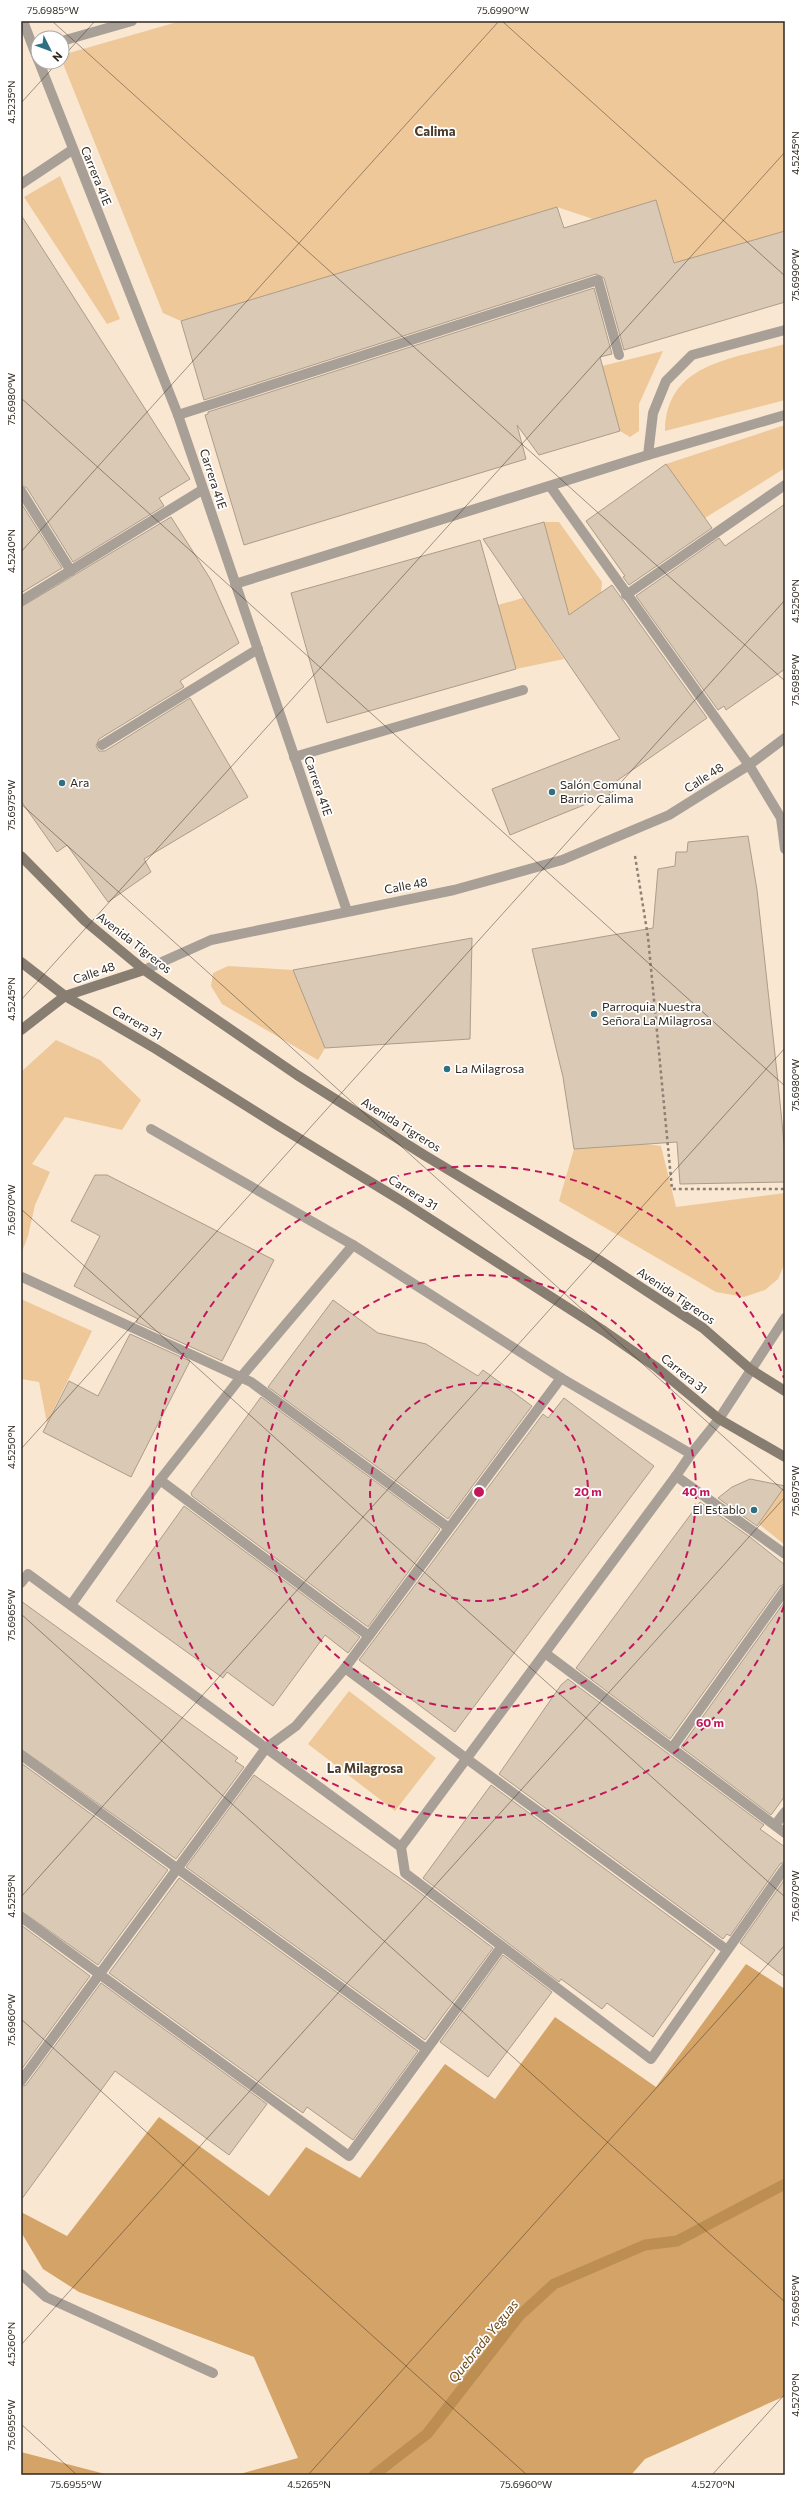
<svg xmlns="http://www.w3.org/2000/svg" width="806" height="2496" viewBox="0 0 806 2496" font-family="Commissioner,sans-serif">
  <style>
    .green { fill: #eec898 }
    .forest { fill: #d4a367 }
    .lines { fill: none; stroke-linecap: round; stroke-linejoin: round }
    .stream { stroke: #bd8e52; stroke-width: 11 }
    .building { fill: #dac9b5; stroke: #ac9c88 }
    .path { stroke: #8d8173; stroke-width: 2.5; stroke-dasharray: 3 3; stroke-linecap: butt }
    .lane { stroke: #a8a097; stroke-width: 10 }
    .street { stroke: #a8a097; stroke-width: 10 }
    .secondary { stroke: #877d70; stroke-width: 10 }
    .ticks { fill: none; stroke: #302921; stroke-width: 1; stroke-opacity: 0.45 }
    .ring { fill: none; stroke: #c2185b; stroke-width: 2; stroke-dasharray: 7 5 }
    .poi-dot { fill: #2f6f83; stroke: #fff; stroke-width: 1.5 }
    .labels { text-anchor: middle; stroke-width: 3.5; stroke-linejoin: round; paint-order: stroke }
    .street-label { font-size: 12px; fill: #302921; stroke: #fff }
    .poi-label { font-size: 12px; fill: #302921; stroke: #fff; text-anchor: start }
    .neighbourhood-label { font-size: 13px; font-weight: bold; fill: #4a3c2b; stroke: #fff }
    .water-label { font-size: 13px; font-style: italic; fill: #684718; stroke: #fff }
    .centre { fill: #c2185b; stroke: #fff; stroke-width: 2 }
    .ring-label { font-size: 12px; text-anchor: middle; font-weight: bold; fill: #c2185b; stroke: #fff; stroke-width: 3.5; stroke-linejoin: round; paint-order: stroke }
    .neatline { fill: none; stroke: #302921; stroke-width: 1.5 }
    .ticks-label { font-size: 10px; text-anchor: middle; fill: #302921 }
  </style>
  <rect width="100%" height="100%" fill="#f9e7d2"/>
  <path class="green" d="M181,21H785V231L675,264L656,200L593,219L557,207L181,321L163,313L62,61V55Z
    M60,176L120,319L107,324L24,197Z
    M785,344V400L665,431C666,363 732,359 785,344Z
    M663,351L639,404V431L630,437L620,431L602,366Z
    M785,425V468L705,518L666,464Z
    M544,522H559L602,582L601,593L546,632L564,659L516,669L498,605L561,587Z
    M228,966L293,970L325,1048L318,1060L222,1004L211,986L213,973Z
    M56,1040L100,1060L141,1100L122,1130L65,1117L32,1164L50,1172L35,1205L28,1236L21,1254V1072Z
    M646,1144L661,1146L676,1207L785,1193V1263L778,1279L765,1290L744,1297L716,1292L559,1201L574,1149Z
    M21,1299L92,1331L47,1423L39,1382L21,1379Z
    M784,1486H785V1545L759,1524Z
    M349,1691L436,1758L395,1811L308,1744Z"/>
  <path class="forest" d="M746,1964L785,1989V2396L645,2459L631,2475H236L298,2458L254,2357L79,2292L43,2269L21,2232V2212L67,2236L159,2117L269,2196L306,2147L360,2178L445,2064L495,2099L555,2017L656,2087Z
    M21,2452L109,2475H21Z"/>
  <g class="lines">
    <path class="stream" d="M374,2475L427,2434L519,2316L554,2284L645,2245L677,2241L785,2184"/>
  </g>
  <path class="building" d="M656,200L674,263L785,231V302L624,350L604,278L596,274L204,400L181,321L557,207L564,228Z
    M21,215L190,479L159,498L164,506L73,562L27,488L21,485Z
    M594,288L612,354L600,357L620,431L539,455L517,425L526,459L244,545L205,415L208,414V412Z
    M666,464L712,528L629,585L623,577L625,576L586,521Z
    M21,503L62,568L21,593Z
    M785,504V669L726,710L724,706L718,710L636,596L719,538L725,546Z
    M171,517L211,580L239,643L180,681L184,687L99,739L96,746L99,751H105L190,698L248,797L144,859L151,872L108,902L67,845L57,852L21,801V607Z
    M544,522L569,615L612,585L707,718L608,787L611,794L510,835L492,789L620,739L483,539Z
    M480,540L516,669L327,723L291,593Z
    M748,836L757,890L778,1082L785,1153V1182L680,1184L677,1142L574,1149L563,1077L532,949L653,928L658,869L675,866L676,852H687L688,842Z
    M472,938L470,1039L325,1048L293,970Z
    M95,1175H107L274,1260L222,1361L136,1322L138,1319L74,1286L100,1236L71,1221Z
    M333,1300L378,1333L426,1344L478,1376L483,1370L532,1406L448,1519L268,1387Z
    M130,1334L190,1361L131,1477L43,1432L69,1381L98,1396Z
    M261,1397L440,1529L368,1627L192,1496L191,1493Z
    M564,1398L654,1466L455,1732L359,1660L543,1414L548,1418Z
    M750,1479L785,1486L757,1526L718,1498L732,1487Z
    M700,1502L750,1537L785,1565V1584L780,1586L670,1739L576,1668Z
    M184,1506L360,1637L348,1653L325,1635L273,1706L227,1672L223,1678L116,1601Z
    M21,1601L238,1758L235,1761L244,1767L176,1859L21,1749Z
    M785,1601V1796L771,1815L681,1747Z
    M568,1679L764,1825L760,1829L785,1847V1862L780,1864L730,1936L727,1934L723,1939L499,1774L561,1685Z
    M21,1763L168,1870L98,1965L21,1911Z
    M254,1775L415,1889L493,1948L425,2040L186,1867Z
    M491,1785L715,1950L653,2037L607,2003L602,2009L561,1979L559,1982L423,1878Z
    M179,1878L418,2051L353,2140L307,2107L303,2113L274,2093L109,1973Z
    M785,1879V1977L740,1943Z
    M21,1925L90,1976L21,2070Z
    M503,1955L552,1992L488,2077L440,2042Z
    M101,1983L267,2104L229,2155L115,2071L21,2200V2087L26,2085Z"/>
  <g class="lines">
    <path class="path" d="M635,856L648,937L672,1189H785"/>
    <path class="lane" d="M62,41L132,21
      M21,184L72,150
      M178,415L598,280L619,355
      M648,455L653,413L666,381L692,355L785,330
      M550,486L749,765
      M21,491L71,571
      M626,595L785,485
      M21,601L202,490
      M102,745L258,649
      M294,757L523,690
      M151,1129L353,1245
      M22,1277L251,1382L449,1528
      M676,1476L785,1554
      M160,1480L369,1636
      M21,1583L28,1574L266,1748L21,2081
      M545,1653L785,1833
      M345,1668L561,1378
      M672,1748L785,1590
      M21,1755L426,2049
      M467,1759L727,1950
      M775,1825L785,1812
      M401,1847L405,1873L651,2059L785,1868
      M21,1917L349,2156L502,1946
      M21,2274L46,2297L213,2373"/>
    <path class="street" d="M23,21L38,60
      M39,62L178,415L347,911
      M235,584L648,455L785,415
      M749,765L781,818L785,849
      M144,970L211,940L454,890L562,860L669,815L749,765L785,738
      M71,1605L160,1480L241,1377L353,1245L561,1378L691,1454
      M467,1759L345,1668L296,1726L266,1748L401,1847L676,1476L691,1454L719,1419L785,1318"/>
    <path class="secondary" d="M21,856L85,921L144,970L297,1075L424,1155L599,1260L703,1328L750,1369L785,1391
      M21,962L65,996L156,1049L277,1125L405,1203L604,1331L656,1367L719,1419L785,1457
      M21,1030L65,996L144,970"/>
  </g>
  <path class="ticks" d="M52,21L785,681M502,21L785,276M62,58L95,21M21,103L58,62M21,398L785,1086M21,552L499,21M21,804L785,1492M21,1000L785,152M21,1209L785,1897M21,1449L785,600M21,1614L785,2302M21,1897L785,1048M21,2019L527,2475M21,2345L785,1497M21,2424L77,2475M308,2475L785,1945M712,2475L785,2394"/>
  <g class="ring">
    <circle cx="479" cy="1492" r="109"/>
    <circle cx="479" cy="1492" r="217"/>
    <path d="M784 1606A326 326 0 1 1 784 1378"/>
  </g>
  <g class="poi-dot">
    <circle cx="62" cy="783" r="4"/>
    <circle cx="552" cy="792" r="4"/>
    <circle cx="594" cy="1014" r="4"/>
    <circle cx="447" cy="1069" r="4"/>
    <circle cx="754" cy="1510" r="4"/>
  </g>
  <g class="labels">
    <g class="street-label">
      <text transform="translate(96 176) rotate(68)" y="4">Carrera 41E</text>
      <text transform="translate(213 479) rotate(72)" y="4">Carrera 41E</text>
      <text transform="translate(704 778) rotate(-33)" y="4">Calle 48</text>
      <text transform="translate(318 786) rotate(71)" y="4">Carrera 41E</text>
      <text transform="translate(406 886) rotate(-11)" y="4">Calle 48</text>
      <text transform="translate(134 943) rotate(38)" y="4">Avenida Tigreros</text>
      <text transform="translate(94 973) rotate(-19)" y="4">Calle 48</text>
      <text transform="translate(137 1023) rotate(30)" y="4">Carrera 31</text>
      <text transform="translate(401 1125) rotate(32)" y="4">Avenida Tigreros</text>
      <text transform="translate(413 1193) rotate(32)" y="4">Carrera 31</text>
      <text transform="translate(676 1296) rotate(34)" y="4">Avenida Tigreros</text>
      <text transform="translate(684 1374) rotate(39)" y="4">Carrera 31</text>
    </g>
    <g class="poi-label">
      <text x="70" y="787">Ara</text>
      <text x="560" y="789">Salón Comunal<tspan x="560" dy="14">Barrio Calima</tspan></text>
      <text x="602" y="1011">Parroquia Nuestra<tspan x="602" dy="14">Señora La Milagrosa</tspan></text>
      <text x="455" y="1073">La Milagrosa</text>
      <text x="746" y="1514" text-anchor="end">El Establo</text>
    </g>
    <g class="neighbourhood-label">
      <text x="435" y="136">Calima</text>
      <text x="365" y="1773">La Milagrosa</text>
    </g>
    <g class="water-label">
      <text transform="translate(483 2341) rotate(-51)" y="5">Quebrada Yeguas</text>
    </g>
  </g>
  <circle cx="479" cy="1492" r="6" class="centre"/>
  <g class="ring-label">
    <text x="588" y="1496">20 m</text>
    <text x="696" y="1496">40 m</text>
    <text x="710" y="1727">60 m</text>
  </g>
  <rect width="806" height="2496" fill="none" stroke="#ffffff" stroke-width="44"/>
  <g transform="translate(50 50) rotate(132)"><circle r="19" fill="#ffffff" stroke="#aca9a6"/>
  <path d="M0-3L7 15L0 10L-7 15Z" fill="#2f6f83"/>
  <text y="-6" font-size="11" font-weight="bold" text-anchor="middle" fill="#302921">N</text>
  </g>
  <rect x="22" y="22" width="762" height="2452" class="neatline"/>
  <g class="ticks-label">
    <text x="53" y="14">75.6985°W</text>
    <text x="503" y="14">75.6990°W</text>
    <text transform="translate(11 102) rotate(-90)" y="4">4.5235°N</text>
    <text transform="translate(795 153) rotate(-90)" y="4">4.5245°N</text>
    <text transform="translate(795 275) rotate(-90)" y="4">75.6990°W</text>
    <text transform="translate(11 399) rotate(-90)" y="4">75.6980°W</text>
    <text transform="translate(11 551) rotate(-90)" y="4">4.5240°N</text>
    <text transform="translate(795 601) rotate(-90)" y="4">4.5250°N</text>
    <text transform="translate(795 680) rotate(-90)" y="4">75.6985°W</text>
    <text transform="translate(11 805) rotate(-90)" y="4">75.6975°W</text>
    <text transform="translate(11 999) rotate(-90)" y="4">4.5245°N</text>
    <text transform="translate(795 1085) rotate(-90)" y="4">75.6980°W</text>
    <text transform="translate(11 1210) rotate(-90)" y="4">75.6970°W</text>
    <text transform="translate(11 1447) rotate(-90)" y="4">4.5250°N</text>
    <text transform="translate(795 1491) rotate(-90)" y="4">75.6975°W</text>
    <text transform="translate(11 1615) rotate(-90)" y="4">75.6965°W</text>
    <text transform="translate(795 1896) rotate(-90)" y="4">75.6970°W</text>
    <text transform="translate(11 1896) rotate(-90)" y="4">4.5255°N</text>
    <text transform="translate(11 2020) rotate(-90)" y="4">75.6960°W</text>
    <text transform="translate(795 2301) rotate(-90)" y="4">75.6965°W</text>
    <text transform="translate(11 2344) rotate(-90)" y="4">4.5260°N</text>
    <text transform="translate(795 2395) rotate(-90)" y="4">4.5270°N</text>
    <text transform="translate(11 2425) rotate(-90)" y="4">75.6955°W</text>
    <text x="76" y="2488">75.6955°W</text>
    <text x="309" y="2488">4.5265°N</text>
    <text x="526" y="2488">75.6960°W</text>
    <text x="713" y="2488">4.5270°N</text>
  </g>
</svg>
